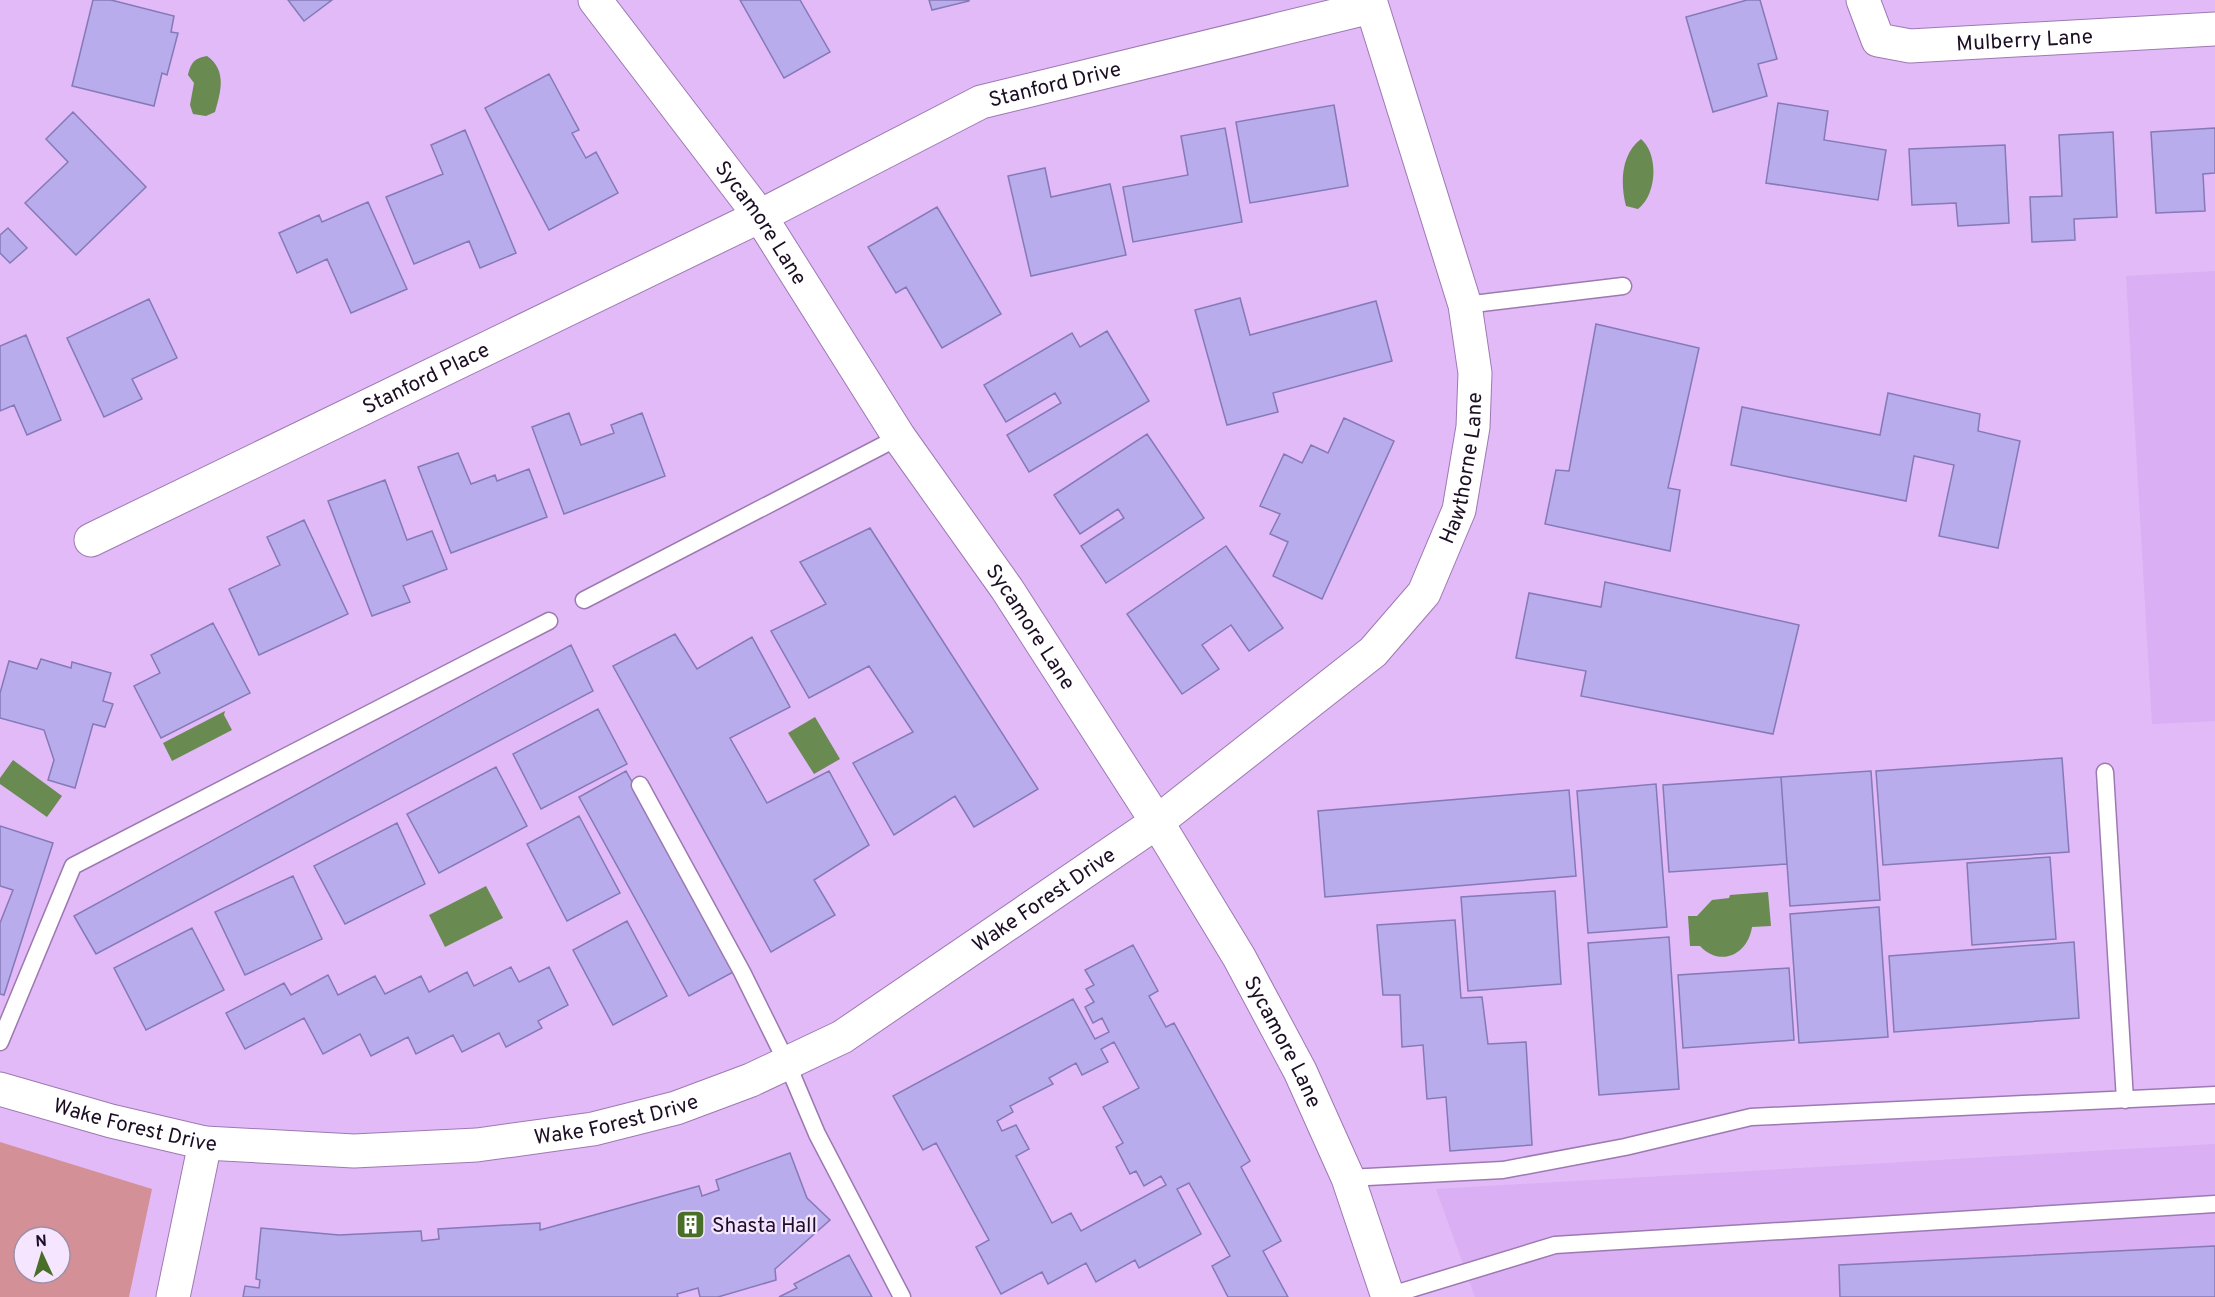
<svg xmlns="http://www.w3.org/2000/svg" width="2215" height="1297" viewBox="0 0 2215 1297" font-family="Overpass,sans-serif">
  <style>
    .built { fill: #daaff3 }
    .green { fill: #d49097; fill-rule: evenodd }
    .water { fill: #698a50 }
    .building { fill: #b8acec; stroke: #8579b7; stroke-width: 1.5; fill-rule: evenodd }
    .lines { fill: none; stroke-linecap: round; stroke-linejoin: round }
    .service-casing { stroke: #9d79b2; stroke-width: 19 }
    .minor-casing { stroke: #9d79b2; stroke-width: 35 }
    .tertiary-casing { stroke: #9d79b2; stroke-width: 35 }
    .service { stroke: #fff; stroke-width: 16 }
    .minor { stroke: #fff; stroke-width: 33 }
    .tertiary { stroke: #fff; stroke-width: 33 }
    .labels { text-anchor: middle; stroke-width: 4.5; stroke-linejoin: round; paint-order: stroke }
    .street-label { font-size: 21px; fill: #1c0e24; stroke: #f5e5ff }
    .poi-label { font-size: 21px; fill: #1c0e24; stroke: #f5e5ff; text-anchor: start }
  </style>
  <rect width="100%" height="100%" fill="#e1baf7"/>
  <path class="built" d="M2215,271V721L2152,724L2126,276Z
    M2215,1144V1297H1475L1436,1189Z"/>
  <path class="green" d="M0,1142L152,1189L129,1297H0ZM24,1237H60V1273H24Z"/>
  <path class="water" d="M207,56C227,70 221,91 215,112L206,116L193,114L190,105L194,83L188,75C191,63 194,58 207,56Z
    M1641,139C1659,154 1657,195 1638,209L1626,206C1620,183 1621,154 1641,139Z
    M225,711L224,715L232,730L172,761L163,743Z
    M815,717L840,759L814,774L788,733Z
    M13,760L62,796L47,817L0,784V778Z
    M486,886L503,918L445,947L429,915Z
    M1768,892L1771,926L1752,927C1748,954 1721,968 1700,946H1690L1688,916H1697L1712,900L1729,898L1730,895Z"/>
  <path class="building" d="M93,0H111L174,16L171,32L178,33L167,75L162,73L154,106L72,86Z
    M288,0H332L304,21Z
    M740,0H800L830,52L784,78Z
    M929,0H969V1L932,10Z
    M1747,0H1760L1777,59L1758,64L1767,96L1713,112L1686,17Z
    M549,74L579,130L572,133L586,158L596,152L618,193L549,230L485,108Z
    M1778,103L1828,111L1824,140L1886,150L1878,200L1766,183Z
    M1334,105L1348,186L1250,203L1236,122Z
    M73,112L146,187L76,255L25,203L68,162L46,139Z
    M1225,128L1242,222L1133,242L1123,187L1188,175L1181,136Z
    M2215,128V173L2203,174L2205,211L2156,213L2151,132Z
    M465,130L516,253L480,268L469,241L414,264L386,197L443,174L431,145Z
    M2113,132L2117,217L2074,219L2075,240L2032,242L2030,197L2062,196L2059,135Z
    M2005,145L2009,223L1958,226L1956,203L1912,205L1909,149Z
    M1045,168L1051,197L1110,184L1126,255L1031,276L1008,176Z
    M368,202L407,289L351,313L327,259L297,273L279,233L319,215L322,222Z
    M937,207L1001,314L942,348L906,287L896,293L868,247Z
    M8,228L27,248L10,263L0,253V235Z
    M1240,298L1250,335L1376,301L1392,361L1273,393L1278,412L1227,425L1195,310Z
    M149,299L177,358L132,379L142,399L104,417L67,338Z
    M1596,324L1699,348L1668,488L1680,490L1670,551L1545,524L1556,470L1569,471Z
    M1107,331L1149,401L1029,472L1007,435L1061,403L1055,393L1006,422L984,385L1072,333L1080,347Z
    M26,335L61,420L27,435L14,405L0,411V346Z
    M1888,393L1980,414L1978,431L2020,441L1998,548L1939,536L1954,465L1914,456L1906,501L1731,465L1742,407L1880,435Z
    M569,413L581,445L614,433L611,425L642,413L665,476L564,514L532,427Z
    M1344,418L1394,441L1322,599L1273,576L1288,542L1270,534L1280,514L1260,506L1284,454L1302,463L1311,445L1328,453Z
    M1147,434L1204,518L1106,583L1081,546L1124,518L1118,509L1080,534L1054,495Z
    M458,453L471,484L495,475L497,481L529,469L547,517L451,553L418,467Z
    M385,480L407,540L432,531L447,569L403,586L410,602L372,616L328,501Z
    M304,520L348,614L259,655L229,589L280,565L267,537Z
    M870,528L1038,789L974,827L955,796L894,835L853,763L913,732L869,666L809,698L771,631L826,604L800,562Z
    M1226,546L1283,628L1249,651L1231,625L1202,645L1219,669L1182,694L1127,614Z
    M1605,582L1799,625L1773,734L1581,696L1586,671L1516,658L1529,593L1601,607Z
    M213,623L250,693L161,738L134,686L160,673L151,655Z
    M675,634L697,669L752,637L790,707L730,738L767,803L829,771L869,845L814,880L835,915L771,952L613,666Z
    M571,645L593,691L96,954L74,916Z
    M41,659L71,668L72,662L111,673L103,701L113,704L105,727L93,724L75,788L48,780L54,760L44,730L0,718V693L9,661L37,669Z
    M598,709L627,764L541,809L513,754Z
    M2062,758L2069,852L1883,865L1876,771Z
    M496,767L527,826L439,873L407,814Z
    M626,771L737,970L689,996L579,797Z
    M1871,771L1880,900L1790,906L1781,777Z
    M1781,777L1787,864L1669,872L1663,785Z
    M1656,784L1667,927L1588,933L1577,791Z
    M1569,790L1576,876L1325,897L1318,811Z
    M579,816L620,893L567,921L527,844Z
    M397,823L425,884L345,924L314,866Z
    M0,826L53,843L4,995L0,994V923L13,890L0,886Z
    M2050,857L2056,939L1972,945L1967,863Z
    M293,876L322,939L245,975L215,912Z
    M1555,891L1561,984L1468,991L1461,897Z
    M1879,907L1888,1037L1799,1043L1790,914Z
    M1455,920L1461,998L1482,997L1488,1044L1526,1042L1532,1145L1450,1151L1446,1097L1427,1099L1423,1045L1402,1047L1400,995H1383L1377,925Z
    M627,921L667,996L613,1025L573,950Z
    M192,928L224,990L146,1030L114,968Z
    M1669,937L1679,1089L1599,1095L1588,943Z
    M2074,942L2079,1018L1894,1032L1889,956Z
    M1133,945L1158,991L1149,996L1166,1027L1174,1023L1250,1161L1241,1167L1281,1241L1263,1251L1288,1297H1228L1212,1266L1230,1256L1189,1183L1177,1189L1201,1234L1139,1268L1135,1260L1096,1282L1086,1263L1048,1284L1042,1272L1001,1294L976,1247L989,1240L936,1143L923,1150L893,1096L1073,999L1095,1039L1109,1032L1102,1018L1093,1023L1085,1007L1094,1002L1086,989L1094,985L1085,970ZM1114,1042L1139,1088L1103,1107L1123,1143L1116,1147L1130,1174L1136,1171L1144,1186L1161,1176L1166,1185L1081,1231L1071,1213L1052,1223L1016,1156L1029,1149L1016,1125L1002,1131L997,1121L1013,1112L1010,1106L1053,1084L1049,1078L1076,1063L1082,1075L1108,1062L1101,1049Z
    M511,967L519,982L549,967L568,1005L538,1021L542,1028L506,1047L499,1033L462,1052L453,1035L416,1054L408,1037L371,1056L360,1034L323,1054L304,1018L245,1049L226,1013L284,983L291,995L328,975L338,995L375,976L385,994L421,976L429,992L467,972L474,986Z
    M1789,968L1794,1040L1683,1048L1678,975Z
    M790,1153L807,1198L830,1220L775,1269L776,1280L718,1297H700L698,1288L677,1294L678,1297H243L245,1286L259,1288L260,1280L256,1279L261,1228L339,1235L421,1231L422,1241L439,1239L438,1229L540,1223V1230L699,1186L702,1196L719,1190L716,1180Z
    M2215,1246V1297H1840L1839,1265Z
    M849,1255L872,1297H779L797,1288L794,1284Z"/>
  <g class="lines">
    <defs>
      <path id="service" d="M1465,305L1623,286
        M584,600L899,437
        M2105,772L2125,1100
        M640,785L742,972L787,1063L817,1134L902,1297
        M0,1042L73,866L549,621
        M1348,1178L1503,1170L1625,1147L1751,1117L2215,1095
        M1388,1296L1555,1245L2215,1204"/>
      <g id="minor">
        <path id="s1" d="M1863,0L1878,40L1910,46L2215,29"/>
        <path id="s2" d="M91,540L760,216L981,102L1371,7"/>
        <path id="s3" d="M0,1089L111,1121L205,1143L354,1151L477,1145L593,1129L676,1108L751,1080L842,1037L1157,822L1373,652L1424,593L1459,510L1473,427L1475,373L1465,305L1370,0"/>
        <path d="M173,1297L205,1143"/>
      </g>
      <g id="tertiary">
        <path id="s4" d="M595,0L760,216L899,437L1007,589L1157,822L1239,957L1300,1071L1348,1178L1388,1297"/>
      </g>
    </defs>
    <use href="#service" class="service-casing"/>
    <use href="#minor" class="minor-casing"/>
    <use href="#tertiary" class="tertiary-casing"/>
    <use href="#service" class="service"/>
    <use href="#minor" class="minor"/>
    <use href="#tertiary" class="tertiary"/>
  </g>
  <defs>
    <symbol id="building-square" viewBox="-11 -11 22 22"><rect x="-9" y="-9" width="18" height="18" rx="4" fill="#496e28" stroke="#f5e5ff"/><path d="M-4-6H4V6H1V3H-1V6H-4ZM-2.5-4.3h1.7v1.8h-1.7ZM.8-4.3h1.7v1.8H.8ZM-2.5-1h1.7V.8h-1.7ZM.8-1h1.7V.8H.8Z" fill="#fff"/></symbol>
  </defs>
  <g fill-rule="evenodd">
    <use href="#building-square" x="674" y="1208" width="33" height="33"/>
  </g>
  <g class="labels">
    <g class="street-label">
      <text dy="7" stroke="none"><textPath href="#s1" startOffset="190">Mulberry Lane</textPath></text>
      <text dy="7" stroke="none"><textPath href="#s2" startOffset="1068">Stanford Drive</textPath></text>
      <text dy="7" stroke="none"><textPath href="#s4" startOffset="278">Sycamore Lane</textPath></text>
      <text dy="7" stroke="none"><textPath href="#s2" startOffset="372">Stanford Place</textPath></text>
      <text dy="7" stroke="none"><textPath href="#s3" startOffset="1734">Hawthorne Lane</textPath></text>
      <text dy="7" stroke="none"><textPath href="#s4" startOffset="764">Sycamore Lane</textPath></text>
      <text dy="7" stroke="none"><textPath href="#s3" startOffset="1112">Wake Forest Drive</textPath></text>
      <text dy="7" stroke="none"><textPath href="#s4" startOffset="1250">Sycamore Lane</textPath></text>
      <text dy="7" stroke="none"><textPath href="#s3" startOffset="626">Wake Forest Drive</textPath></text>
      <text dy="7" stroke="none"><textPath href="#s3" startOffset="140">Wake Forest Drive</textPath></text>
    </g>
    <g class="poi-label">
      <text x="712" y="1232">Shasta Hall</text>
    </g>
  </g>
  <g transform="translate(42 1255) rotate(356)"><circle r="28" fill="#f5e5ff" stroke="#9e8fa7" stroke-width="1.5"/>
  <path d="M0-4.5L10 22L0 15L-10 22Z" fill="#496e28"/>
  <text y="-9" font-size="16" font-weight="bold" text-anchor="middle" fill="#1c0e24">N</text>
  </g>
</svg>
